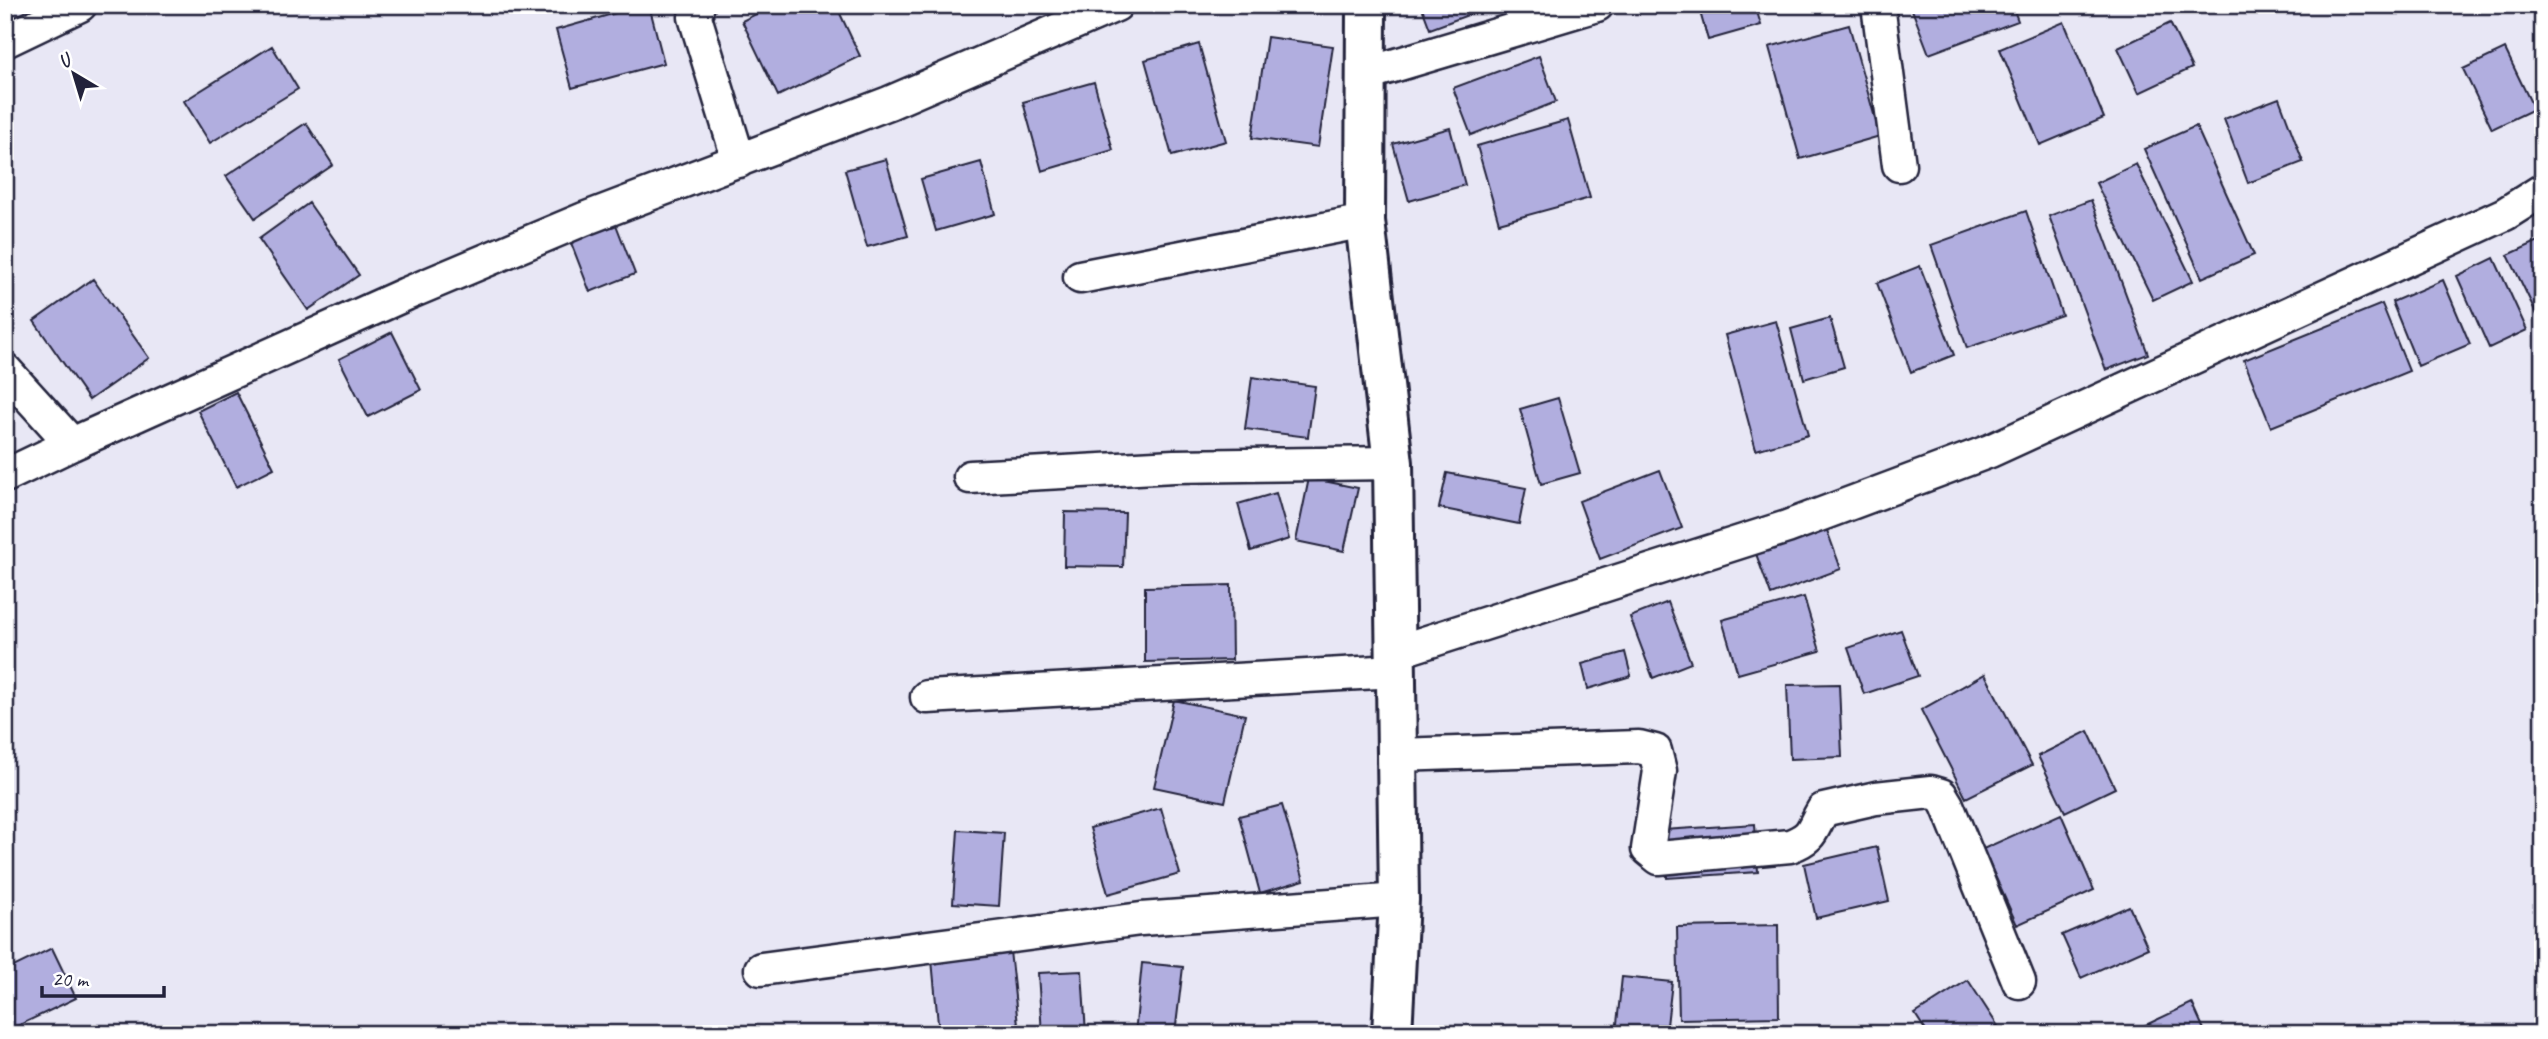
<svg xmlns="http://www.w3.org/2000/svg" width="2548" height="1039" viewBox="0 0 2548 1039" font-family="Caveat,sans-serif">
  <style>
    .building { fill: #b1aedf; stroke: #22223b; stroke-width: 2 }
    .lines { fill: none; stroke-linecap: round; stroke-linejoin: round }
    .minor-casing { stroke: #22223b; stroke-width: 37 }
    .secondary-casing { stroke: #22223b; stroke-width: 44 }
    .minor { stroke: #fff; stroke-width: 32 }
    .secondary { stroke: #fff; stroke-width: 38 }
  </style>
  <rect width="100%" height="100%" fill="#e8e7f5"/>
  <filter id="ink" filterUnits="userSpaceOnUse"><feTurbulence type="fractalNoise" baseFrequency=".0143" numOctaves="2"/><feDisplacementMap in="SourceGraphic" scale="14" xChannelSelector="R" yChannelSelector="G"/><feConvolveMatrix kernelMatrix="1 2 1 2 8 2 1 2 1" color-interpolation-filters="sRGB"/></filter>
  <g filter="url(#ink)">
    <path class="building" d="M644,5H649L664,63L572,88L556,30Z
      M774,5H836L860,56L778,96L742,21Z
      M1421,5H1495L1430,29Z
      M1698,5H1755L1761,25L1708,40Z
      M1914,5H2012L2018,21L1929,54L1911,7Z
      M2064,22L2104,118L2040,145L2000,49Z
      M2170,23L2192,68L2139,93L2118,48Z
      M1849,25L1880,136L1800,159L1769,47Z
      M1267,37L1333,46L1318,147L1252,138Z
      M1199,44L1226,141L1172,156L1145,60Z
      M272,46L298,89L210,143L184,101Z
      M2505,49L2534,109L2492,129L2463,69Z
      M1539,56L1556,102L1471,135L1453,88Z
      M1094,82L1113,150L1042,171L1023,102Z
      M2279,98L2303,162L2248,183L2224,119Z
      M1568,120L1590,198L1499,223L1477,146Z
      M306,123L333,165L255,218L226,176Z
      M2196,126L2254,255L2202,278L2144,149Z
      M1450,128L1465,185L1409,201L1393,144Z
      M886,159L908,236L867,247L845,170Z
      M981,162L995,214L936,231L921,179Z
      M2136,164L2193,281L2153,300L2096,183Z
      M2091,200L2148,354L2106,370L2049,216Z
      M309,203L359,275L308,310L259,239Z
      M2026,211L2062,315L1967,348L1931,245Z
      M615,222L635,274L590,292L570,240Z
      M2543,239V318L2539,319L2508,255Z
      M2494,258L2527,330L2489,348L2457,276Z
      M1920,266L1954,355L1911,372L1877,283Z
      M93,279L149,358L89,400L34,321Z
      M2443,280L2470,344L2418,366L2392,302Z
      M2382,304L2409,371L2271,427L2244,360Z
      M1830,318L1844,367L1804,379L1791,329Z
      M1776,321L1808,435L1756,450L1725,335Z
      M392,332L421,390L368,417L339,359Z
      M1252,377L1315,386L1308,437L1245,429Z
      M236,392L274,468L236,487L198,411Z
      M1558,398L1580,473L1541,484L1520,409Z
      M1660,470L1682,528L1600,559L1579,501Z
      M1447,473L1526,488L1519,524L1439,508Z
      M1309,478L1358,488L1344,551L1296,541Z
      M1276,493L1289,539L1251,551L1238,504Z
      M1065,512L1125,513L1123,567L1064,566Z
      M1825,525L1841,569L1771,595L1755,551Z
      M1231,585L1232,660L1145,662V587Z
      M1804,597L1820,651L1738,674L1722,620Z
      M1668,602L1691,663L1653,678L1630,617Z
      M1901,630L1918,676L1864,694L1848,648Z
      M1625,652L1631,676L1588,689L1582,664Z
      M1985,674L2032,765L1966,798L1921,710Z
      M1839,684L1842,757L1790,759L1787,685Z
      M1174,700L1245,715L1225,802L1154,787Z
      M2088,731L2115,788L2065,812L2038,756Z
      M1282,805L1304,880L1260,893L1239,816Z
      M1161,808L1180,874L1108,894L1090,828Z
      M2061,814L2094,890L2017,925L1983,849Z
      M1755,824L1758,872L1667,878L1664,830Z
      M958,830L1004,833L999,906L953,903Z
      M1877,847L1889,901L1816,918L1804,864Z
      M2129,906L2148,948L2081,978L2062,935Z
      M1778,925L1779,1017L1679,1019L1677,927Z
      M52,948L76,998L5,1032V971Z
      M1010,951L1019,1034H939L932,960Z
      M1142,963L1183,967L1175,1034H1135Z
      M1082,971L1086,1034H1042L1038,973Z
      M1622,977L1672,982L1666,1034L1616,1033Z
      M1968,980L2003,1034H1928L1915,1014Z
      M2192,1003L2206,1034H2127Z"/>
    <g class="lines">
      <defs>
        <path id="minor" d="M698,5L695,17L739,161
          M1878,5L1899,165
          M5,41L80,5
          M1366,74L1597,5
          M1080,277L1365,221
          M5,370L72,444
          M5,476L72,444L406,294L584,219L889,103L1116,5
          M970,477L1174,466L1393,463
          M1396,652L1787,527L1990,451L2505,214L2543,190
          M927,697L1396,671
          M1397,755L1639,747L1655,751L1660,771L1648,849L1659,858L1790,846C1814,837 1811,830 1823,810L1876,798L1931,792L1941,795L1947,805L2019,982
          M761,969L1141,919L1399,900"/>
        <path id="secondary" d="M1366,5L1365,221L1393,463L1399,900L1392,1034"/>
      </defs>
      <use href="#minor" class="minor-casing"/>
      <use href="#secondary" class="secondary-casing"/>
      <use href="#minor" class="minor"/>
      <use href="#secondary" class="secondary"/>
    </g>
  </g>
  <rect width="2548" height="1039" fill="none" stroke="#fff" stroke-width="28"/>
  <rect x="14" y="14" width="2520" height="1011" fill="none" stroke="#22223b" stroke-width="2.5" filter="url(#ink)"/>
  <g transform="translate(74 74) rotate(322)" stroke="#ffffff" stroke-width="5" paint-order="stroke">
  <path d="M0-5L12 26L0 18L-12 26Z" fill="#22223b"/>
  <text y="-10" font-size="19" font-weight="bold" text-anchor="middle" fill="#22223b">U</text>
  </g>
  <path d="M42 986v10h122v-10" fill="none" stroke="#22223b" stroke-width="3.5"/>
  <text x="52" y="986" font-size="21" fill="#22223b" stroke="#ffffff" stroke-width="5" paint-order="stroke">20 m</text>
</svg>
